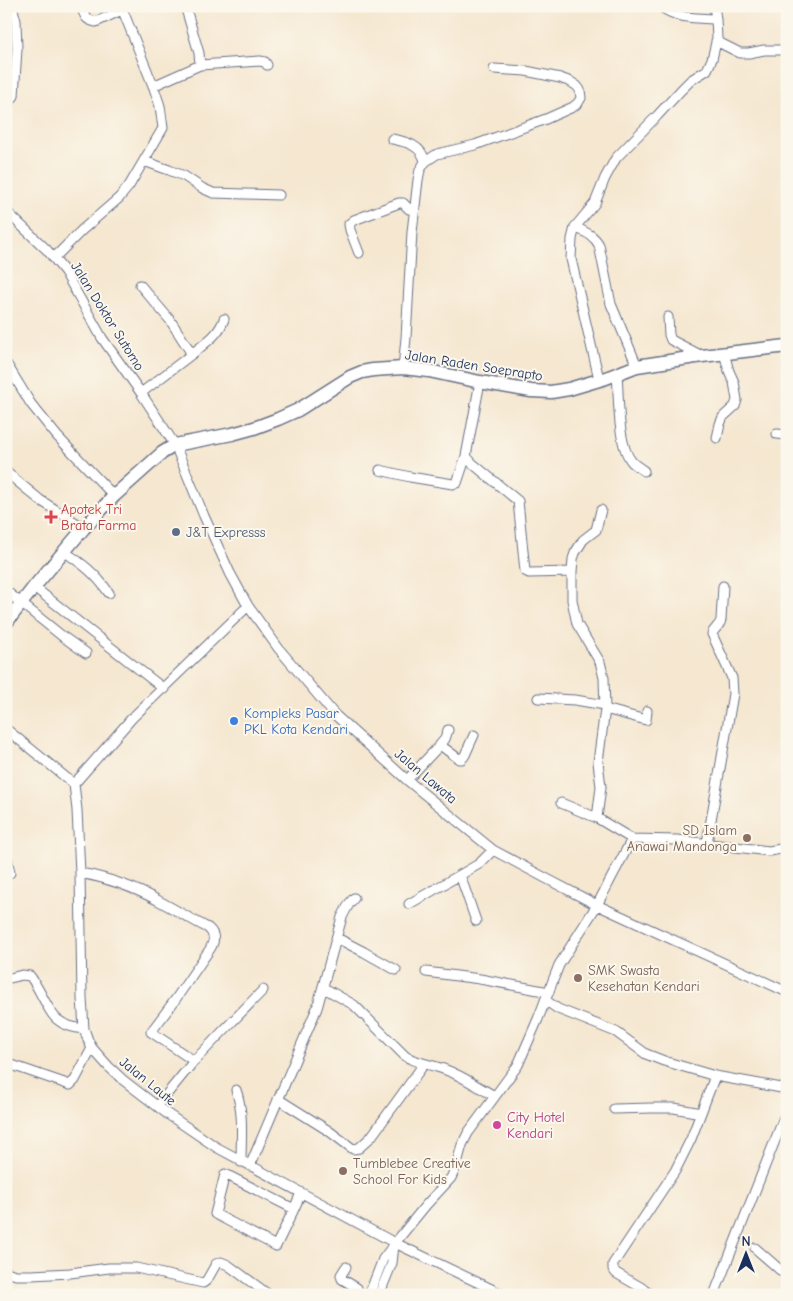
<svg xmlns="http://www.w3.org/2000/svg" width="793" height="1301" viewBox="0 0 793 1301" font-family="'Comic Neue',sans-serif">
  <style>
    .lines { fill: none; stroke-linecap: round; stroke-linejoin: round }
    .minor-casing { stroke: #676f86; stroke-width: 11 }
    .highway-casing { stroke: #676f86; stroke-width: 15 }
    .minor { stroke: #fff; stroke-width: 9 }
    .highway { stroke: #fff; stroke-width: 12 }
    .health-dot { fill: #e0444e; stroke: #fbf7ec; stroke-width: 2 }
    .service-dot { fill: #5c6f8a; stroke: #fbf7ec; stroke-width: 2 }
    .shop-dot { fill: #3f7fe0; stroke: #fbf7ec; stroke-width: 2 }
    .education-dot { fill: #8d6e63; stroke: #fbf7ec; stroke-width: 2 }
    .hotel-dot { fill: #d1479c; stroke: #fbf7ec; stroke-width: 2 }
    .labels { text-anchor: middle; stroke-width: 4; stroke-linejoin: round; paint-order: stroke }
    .street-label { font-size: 14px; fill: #1b2f5e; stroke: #fbf7ec }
    .health-label { font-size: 14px; fill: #be3a42; stroke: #fbf7ec; text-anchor: start }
    .service-label { font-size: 14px; fill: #4e5e75; stroke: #fbf7ec; text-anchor: start }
    .shop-label { font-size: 14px; fill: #366cbe; stroke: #fbf7ec; text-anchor: start }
    .education-label { font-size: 14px; fill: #785e54; stroke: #fbf7ec; text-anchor: start }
    .hotel-label { font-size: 14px; fill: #b23c85; stroke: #fbf7ec; text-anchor: start }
  </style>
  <rect width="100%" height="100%" fill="#fbf7ec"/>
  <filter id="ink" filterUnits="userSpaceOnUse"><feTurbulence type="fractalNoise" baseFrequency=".02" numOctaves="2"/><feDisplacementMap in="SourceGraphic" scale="10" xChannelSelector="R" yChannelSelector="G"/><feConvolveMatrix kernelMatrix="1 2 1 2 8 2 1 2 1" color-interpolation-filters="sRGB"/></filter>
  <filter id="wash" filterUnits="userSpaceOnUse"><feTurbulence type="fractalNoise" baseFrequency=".0096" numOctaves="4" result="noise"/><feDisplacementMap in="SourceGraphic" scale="20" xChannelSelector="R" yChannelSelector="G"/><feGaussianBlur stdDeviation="1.12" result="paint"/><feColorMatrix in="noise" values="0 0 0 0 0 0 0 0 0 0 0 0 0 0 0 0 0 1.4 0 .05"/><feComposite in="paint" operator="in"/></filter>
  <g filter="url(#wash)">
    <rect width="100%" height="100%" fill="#f5e7d0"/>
  </g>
  <g filter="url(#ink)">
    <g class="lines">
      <defs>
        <path id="minor" d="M81,6C85,16 85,20 96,22L122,10
          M714,6L716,19
          M716,41L740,53H749L764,50H787
          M200,65L260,61L265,62L267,65
          M153,86L200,65L199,53L186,9
          M6,105L14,96L17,49L16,21L12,6
          M392,139C406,142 422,145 425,162
          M144,161L169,170L184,176L202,188L213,193L279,195
          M6,211L47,250L65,272L102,338L141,393L175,445L204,516L230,573L248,606L279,649L334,714L407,780L493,850L551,881L597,905L787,992
          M575,227C585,232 594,235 599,245L611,304L637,366
          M359,253L350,230L349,224L354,220L399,203H403L409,209L414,210
          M54,258L82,230L119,198L129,186L163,128L160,106L154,88L121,6
          M140,285L170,320L192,354L141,393
          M668,317L669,335L671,340L702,356
          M192,354C205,343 219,335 224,319
          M6,363L31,404L57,436L114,496
          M403,368L406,338L412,232L418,180L420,170L425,162L437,154L475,145L546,119L573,107L578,103L581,98L580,90L577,86L571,82L560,78L526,71L494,69
          M617,373C619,396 617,445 632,462C635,465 640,468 644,471
          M599,379L571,259L572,239L575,227L595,203L605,178L616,158L657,116L681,90L691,80L707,70L712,59L717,38L716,19C696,18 676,19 660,6
          M480,382L466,456L472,463L518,501L525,571L529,573L572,572V600L577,624L600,662L604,678L605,709L598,762L601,787L597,818L632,839
          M777,434L787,435
          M717,438L720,424L723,417L735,406L737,400L734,382L729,371L724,353
          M380,470L410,477L453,484L457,483L466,456
          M6,472L40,500L84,528
          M65,552C84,565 95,573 109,593
          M572,572L573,559L575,553L583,540L596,530L601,510
          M34,587L164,689
          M6,591L62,636L86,653
          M538,698L575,700L605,705
          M605,709L646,720L647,711
          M6,729L74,784L77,810L80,873L82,998L84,1029L88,1040L92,1048L108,1066L123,1080L166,1113L216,1147L395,1243L504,1295
          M440,745L459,759H462L465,755L474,735
          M407,780L440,745L445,739L448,730
          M74,784L132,718L248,606
          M561,803L597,818
          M707,843L733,694L732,678L712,634C714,628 720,626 721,620L723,586
          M6,853L10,873
          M80,873C108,878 136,888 161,902C176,910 192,920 208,928C215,934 215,941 210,949L175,1000L151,1032L194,1061L157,1106
          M409,904L460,875
          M476,921L460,875L479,864L493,850
          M337,938L364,952L396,970
          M426,972L480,979L549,992
          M6,979L22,975L30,976C39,987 49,1014 58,1020C65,1026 75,1028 84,1029
          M324,988L354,1005L405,1056C418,1064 432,1064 446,1070C463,1076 479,1088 495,1096
          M545,1000L558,1009L616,1032L646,1054L664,1061L715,1076L787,1089
          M194,1061L263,990
          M6,1063L70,1085L75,1080L92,1048
          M236,1090C244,1112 241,1138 241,1162
          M278,1099L329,1131L353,1149L359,1148L371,1137L424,1064
          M614,1109L652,1108H674L701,1113
          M250,1166L317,1008L342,917L349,904L354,898
          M294,1209L276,1246L215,1214L225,1174L294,1209L301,1193
          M755,1248L787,1276
          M346,1267L341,1275L342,1279L357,1288L359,1295
          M6,1272L16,1275H32L70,1273L109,1268H136L203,1283L207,1280L216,1264L221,1262L228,1265L269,1295
          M369,1295L383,1259L395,1243L426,1205L451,1178L456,1167L462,1145L468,1133L518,1065L538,1019L559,965L597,905L632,839L677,840L769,851L787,848
          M379,1295L392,1263L394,1245
          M651,1295L642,1288L616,1273L613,1269V1264L675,1171L691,1139L715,1076
          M714,1295L787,1110"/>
        <path id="highway" d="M6,623L34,587L84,528L114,496L162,453L175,445L232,434L254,428L278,419L298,410L350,377L362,372L373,370L403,368L429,371L480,382L531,391L551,392L569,389L606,378L637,366L702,356L787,346"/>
      </defs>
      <use href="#minor" class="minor-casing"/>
      <use href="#highway" class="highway-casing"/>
      <use href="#minor" class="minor"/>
      <use href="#highway" class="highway"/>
    </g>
  </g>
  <path class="health-dot" d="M48.5 509.5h5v5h5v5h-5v5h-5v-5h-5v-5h5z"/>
  <circle class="service-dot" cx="176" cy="532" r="5"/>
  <circle class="shop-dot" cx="234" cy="721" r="5"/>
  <g class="education-dot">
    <circle cx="747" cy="838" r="5"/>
    <circle cx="578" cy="978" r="5"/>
    <circle cx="343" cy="1171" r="5"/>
  </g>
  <circle class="hotel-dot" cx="497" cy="1125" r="5"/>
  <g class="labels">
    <g class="street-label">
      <text transform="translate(108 316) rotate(58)" y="5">Jalan Doktor Sutomo</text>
      <text transform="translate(474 365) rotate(9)" y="5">Jalan Raden Soeprapto</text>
      <text transform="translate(426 776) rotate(40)" y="5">Jalan Lawata</text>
      <text transform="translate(148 1081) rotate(39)" y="5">Jalan Laute</text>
    </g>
    <g class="health-label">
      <text x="61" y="514">Apotek Tri<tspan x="61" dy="16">Brata Farma</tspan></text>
    </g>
    <g class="service-label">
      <text x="186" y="537">J&amp;T Expresss</text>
    </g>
    <g class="shop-label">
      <text x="244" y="718">Kompleks Pasar<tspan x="244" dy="16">PKL Kota Kendari</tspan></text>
    </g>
    <g class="education-label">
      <text x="737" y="835" text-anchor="end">SD Islam<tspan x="737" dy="16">Anawai Mandonga</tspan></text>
      <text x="588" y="975">SMK Swasta<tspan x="588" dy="16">Kesehatan Kendari</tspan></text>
      <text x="353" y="1168">Tumblebee Creative<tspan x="353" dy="16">School For Kids</tspan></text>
    </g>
    <g class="hotel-label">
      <text x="507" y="1122">City Hotel<tspan x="507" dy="16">Kendari</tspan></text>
    </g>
  </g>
  <rect width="793" height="1301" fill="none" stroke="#fbf7ec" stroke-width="25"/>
  <g transform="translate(746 1254)" stroke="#fbf7ec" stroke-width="4" paint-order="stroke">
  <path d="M0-4L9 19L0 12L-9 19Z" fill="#1b2f5e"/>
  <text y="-8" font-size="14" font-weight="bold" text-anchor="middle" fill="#1b2f5e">N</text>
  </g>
</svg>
